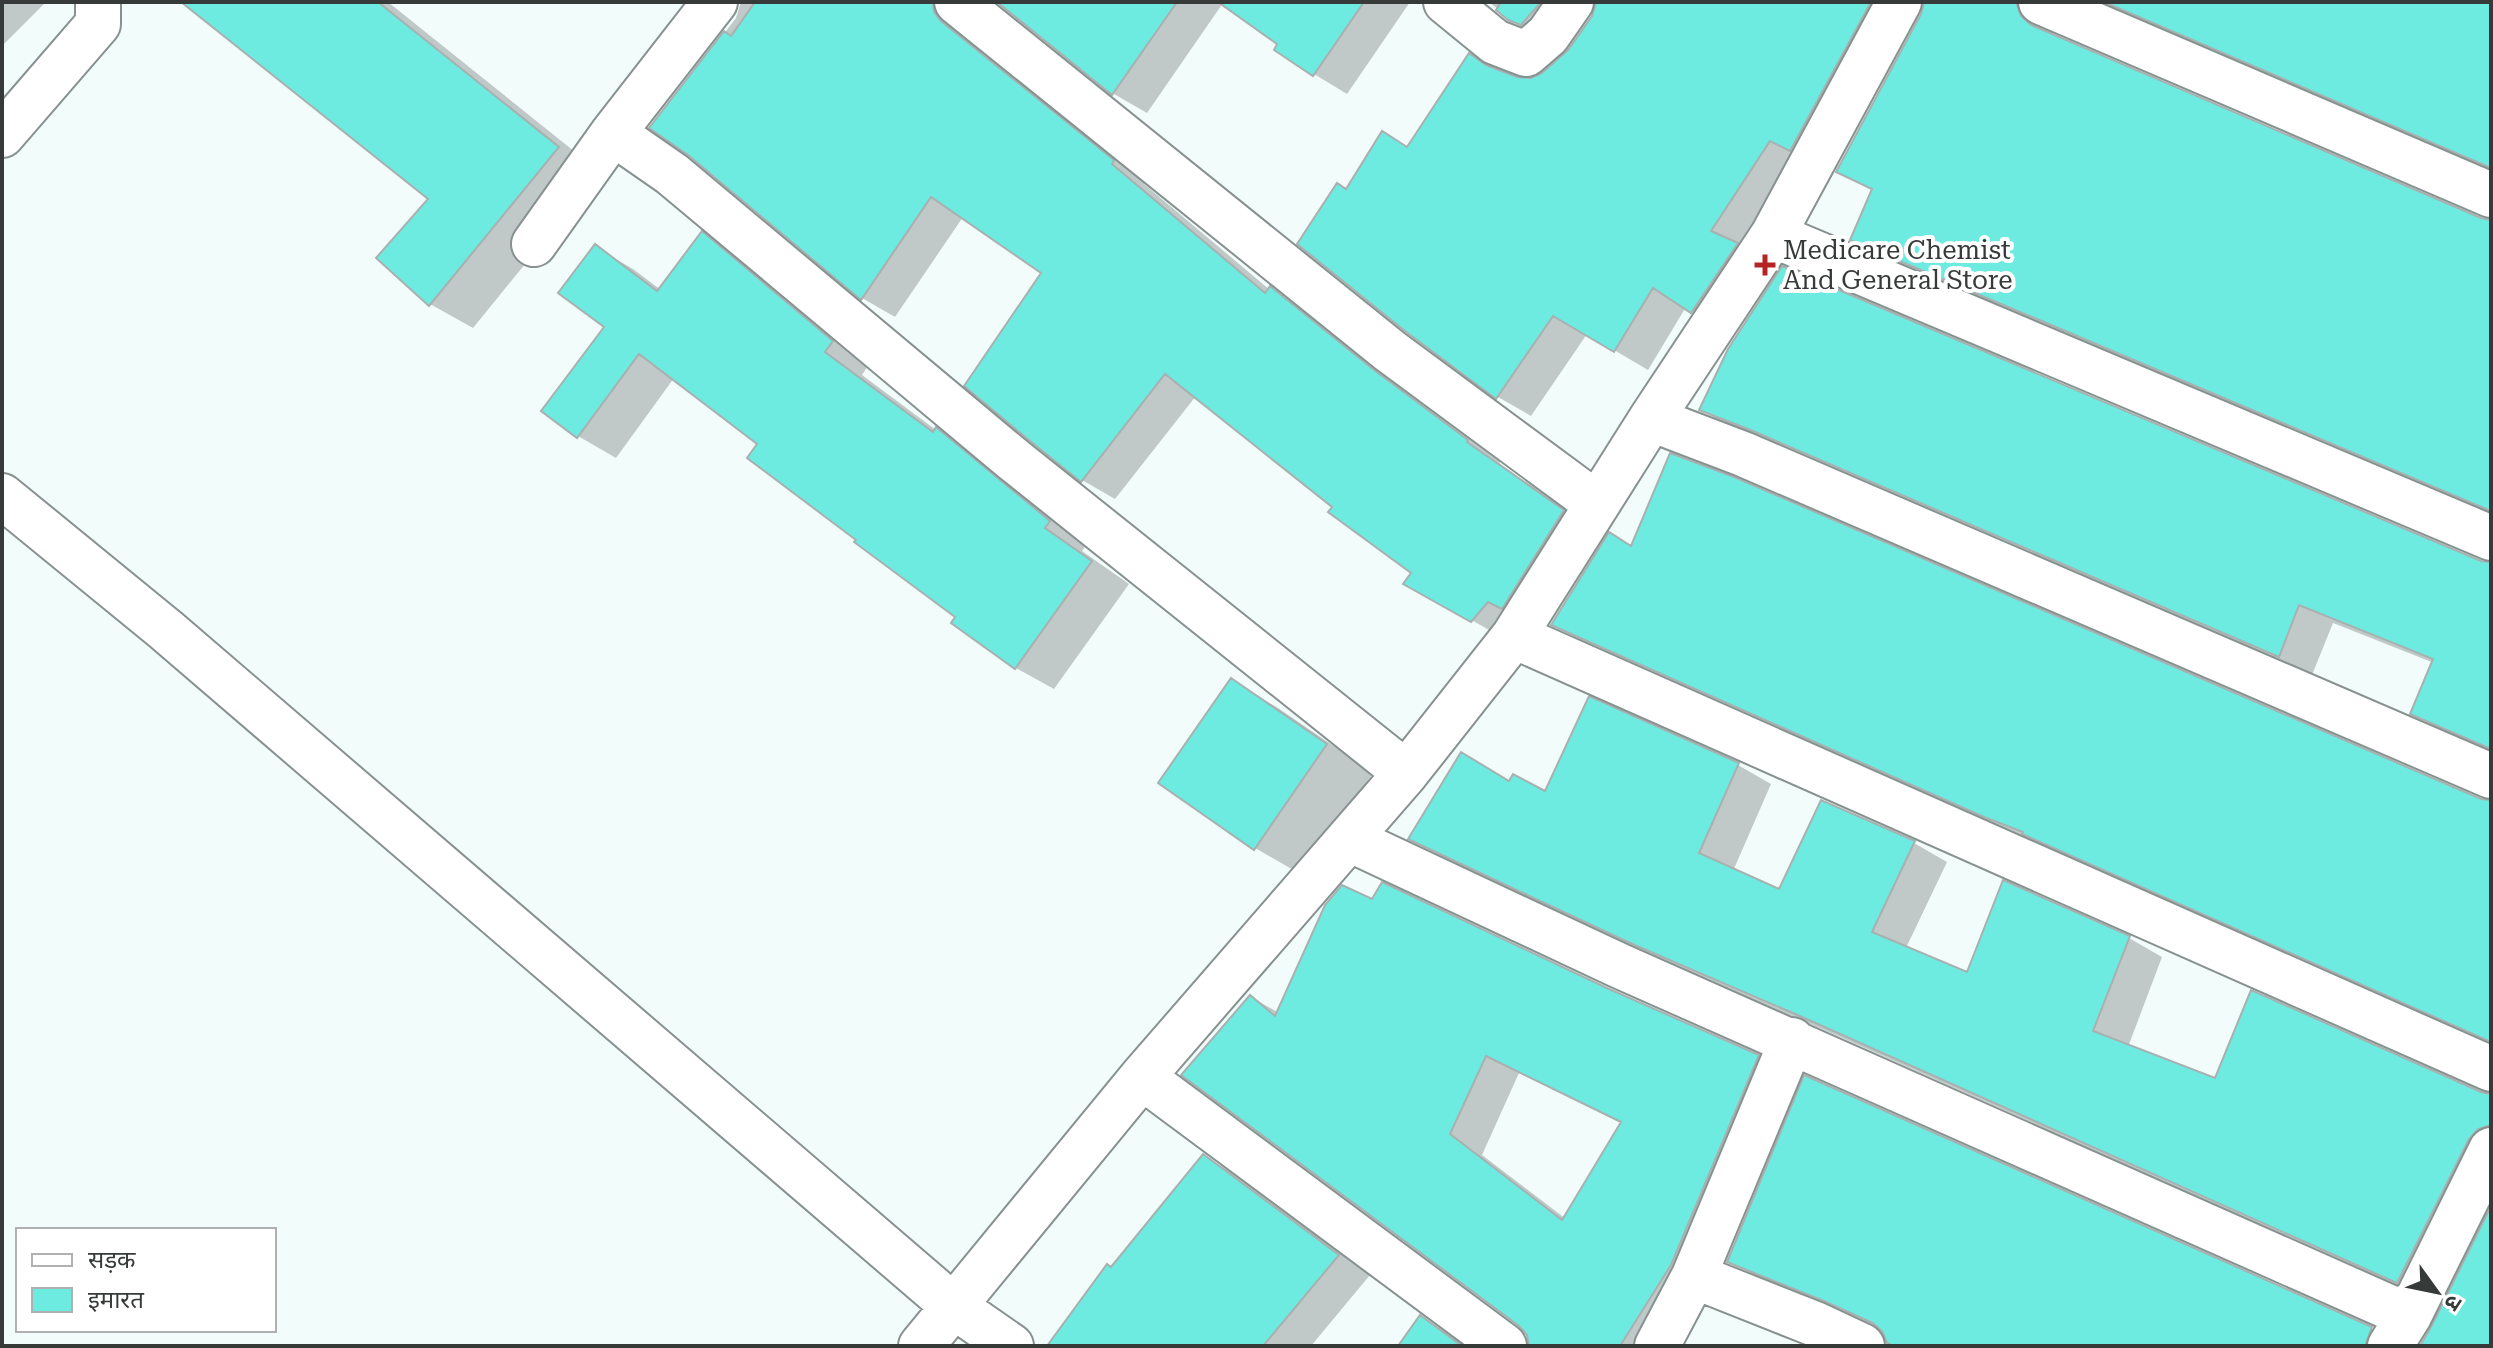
<svg xmlns="http://www.w3.org/2000/svg" width="2493" height="1348" viewBox="0 0 2493 1348" font-family="'Roboto Serif','Noto Sans Devanagari',serif">
  <style>
    .shadow { fill: #0003; fill-rule: evenodd }
    .building { fill: #6eebe1; stroke: #a7b1b0; stroke-width: 2; fill-rule: evenodd }
    .lines { fill: none; stroke-linecap: round; stroke-linejoin: round }
    .minor-casing { stroke: #879190; stroke-width: 48 }
    .minor { stroke: #fff; stroke-width: 44 }
    .poi-dot { fill: #b42425; stroke: #fff; stroke-width: 3 }
    .labels { text-anchor: middle; stroke-width: 8; stroke-linejoin: round; paint-order: stroke }
    .poi-label { font-size: 26px; fill: #363b3a; stroke: #fff; text-anchor: start }
  </style>
  <rect width="100%" height="100%" fill="#f1fcfb"/>
  <path class="shadow" d="M2,2H46L2,46Z
    M193,2H388L600,172L473,328L430,304L431,199Z
    M741,2H975L1146,181L1144,184L1270,290L1304,308L1408,392L1501,461L1499,463L1596,531L1505,639L1406,583L1414,572L1196,396L1115,499L1082,480L1044,273L963,217L895,317L862,298L689,153L652,127L736,18Z
    M1000,2H1410L1347,94L1314,74L1280,44L1223,3L1147,113L1114,94Z
    M1489,2H1590L1555,43L1509,18Z
    M1597,2H1917L1726,330L1686,307L1648,370L1587,334L1531,416L1498,397L1406,330L1347,191L1409,149L1499,72L1530,81L1543,75L1566,55L1593,17Z
    M1926,2H2059L2049,24L2054,37L2481,220L2491,222V514L1885,259L1852,239L1873,191L1838,171L1923,15Z
    M2097,2H2491V171Z
    M702,234L740,256L869,364L862,375L936,430L974,451L1087,544L1082,551L1129,584L1054,689L1016,668L953,623L958,616L859,539L760,443L674,378L616,458L578,436L606,327L595,247L633,269L661,290Z
    M1701,410L2491,564V752L2446,732L2412,713L2434,663L2333,623L2312,675L1789,449L1735,429Z
    M1633,548L2491,802V1044L1586,643L1553,624Z
    M1231,680L1278,708L1373,773L1302,875L1255,848Z
    M1738,765L1771,784L1733,871L1780,892L1822,802L1914,843L1947,862L1906,948L1968,975L2129,938L2162,957L2128,1047L2216,1081L2491,1095V1180L2431,1301L1838,1036L1666,962L1444,858L1411,839L1510,783L1546,794Z
    M1609,990L1758,1057L1790,1075L1664,1346H1530L1528,1335L1251,997L1279,1013ZM1519,1073L1622,1123L1566,1219L1482,1155Z
    M1806,1078L2371,1329L2401,1346H1889L1883,1330L1763,1280L1729,1261Z
    M1204,1156L1236,1175L1370,1275L1311,1346H1049Z
    M1420,1317L1453,1336L1466,1346H1401Z"/>
  <path class="building" d="M181,2H378L559,147L429,306L376,258L428,199Z
    M755,2H933L934,12L941,21L1114,160L1112,164L1265,293L1270,286L1374,370L1468,440L1467,442L1564,510L1502,609L1488,602L1471,622L1403,584L1411,573L1328,512L1332,507L1165,374L1081,482L1030,441L964,386L1041,273L931,197L861,300L688,155L649,128L724,31L731,36Z
    M997,2H1177L1112,95Z
    M1218,2H1364L1313,76L1274,50L1277,44Z
    M1501,2H1541L1521,25L1508,20L1496,10Z
    M1596,2H1871L1790,151L1770,141L1711,231L1738,243L1691,313L1653,288L1614,352L1553,316L1496,399L1405,331L1297,244L1337,183L1346,189L1382,131L1407,147L1469,53L1486,65L1517,77L1531,78L1542,73L1568,50L1592,16Z
    M1924,2H2016L2021,16L2031,25L2481,218L2491,220V511L1850,240L1872,189L1836,172L1921,14Z
    M2104,2H2491V168Z
    M702,231L833,341L825,352L933,432L936,427L1050,521L1045,528L1092,561L1015,669L951,623L955,617L854,542L856,540L747,458L757,444L639,354L577,438L541,411L604,327L558,293L595,244L657,291Z
    M1782,266L2481,561L2491,562V749L2410,714L2433,659L2299,605L2279,657L1753,431L1699,410L1728,349Z
    M1670,453L1734,477L2481,799L2491,800V1042L2022,834L2023,832L1984,817L1551,625L1609,532L1631,546Z
    M1231,678L1327,744L1254,850L1158,783Z
    M1589,696L1739,763L1699,853L1779,889L1821,800L1915,841L1872,932L1967,972L2003,880L2130,936L2093,1031L2215,1078L2251,990L2481,1092L2491,1094V1125L2478,1129L2469,1139L2397,1283L1802,1017L1630,943L1408,839L1461,752L1509,781L1513,774L1545,791Z
    M1382,882L1609,989L1759,1055L1671,1265L1620,1346H1529L1527,1335L1519,1326L1181,1075L1250,995L1275,1016L1325,905L1342,885L1372,899ZM1486,1056L1621,1122L1562,1220L1450,1134Z
    M1804,1075L2372,1327L2365,1346H1893L1887,1343L1882,1331L1873,1323L1824,1301L1727,1262Z
    M1203,1154L1339,1255L1263,1346H1047L1107,1264L1111,1267Z
    M2491,1206V1346H2420L2431,1327Z
    M1420,1315L1462,1346H1398Z"/>
  <g class="lines">
    <defs>
      <path id="minor" d="M957,2L1390,351L1597,504
        M1446,2L1495,42L1526,54L1548,35L1571,2
        M2041,2L2491,195
        M613,133L672,174L1014,460L1406,773
        M2,135L98,24V2
        M1773,235L2491,538
        M534,244L613,133L715,2
        M1651,419L1743,454L2491,776
        M2,496L166,630L952,1305L1011,1346
        M1514,636L2491,1069
        M1349,839L1620,966L2409,1316
        M1142,1077L1504,1346
        M1694,1276L1815,1324L1862,1346
        M921,1346L1142,1077L1406,773L1514,636L1651,419L1773,235L1899,2
        M1657,1346L1694,1276L1792,1040
        M2390,1346L2409,1316L2491,1150"/>
    </defs>
    <use href="#minor" class="minor-casing"/>
    <use href="#minor" class="minor"/>
  </g>
  <path class="poi-dot" d="M1761 253h8v8h8v8h-8v8h-8v-8h-8v-8h8z"/>
  <g class="labels">
    <g class="poi-label">
      <text x="1783" y="259">Medicare Chemist<tspan x="1783" dy="30">And General Store</tspan></text>
    </g>
  </g>
  <rect width="2493" height="1348" fill="none" stroke="#363b3a" stroke-width="8"/>
  <rect x="16" y="1228" width="260" height="104" fill="#ffffff" stroke="#afb1b0" stroke-width="2"/>
  <rect x="32" y="1254" width="40" height="12" fill="#ffffff" stroke="#afb1b0" stroke-width="2"/>
  <text x="88" y="1268" font-size="24" fill="#363b3a">सड़क</text>
  <rect x="32" y="1288" width="40" height="24" fill="#6eebe1" stroke="#afb1b0" stroke-width="2"/>
  <text x="88" y="1308" font-size="24" fill="#363b3a">इमारत</text>
  <g transform="translate(2437 1292) rotate(123)" stroke="#ffffff" stroke-width="6" paint-order="stroke">
  <path d="M0-6L14 30L0 20L-14 30Z" fill="#363b3a"/>
  <text y="-12" font-size="22" font-weight="bold" text-anchor="middle" fill="#363b3a">उ</text>
  </g>
</svg>
